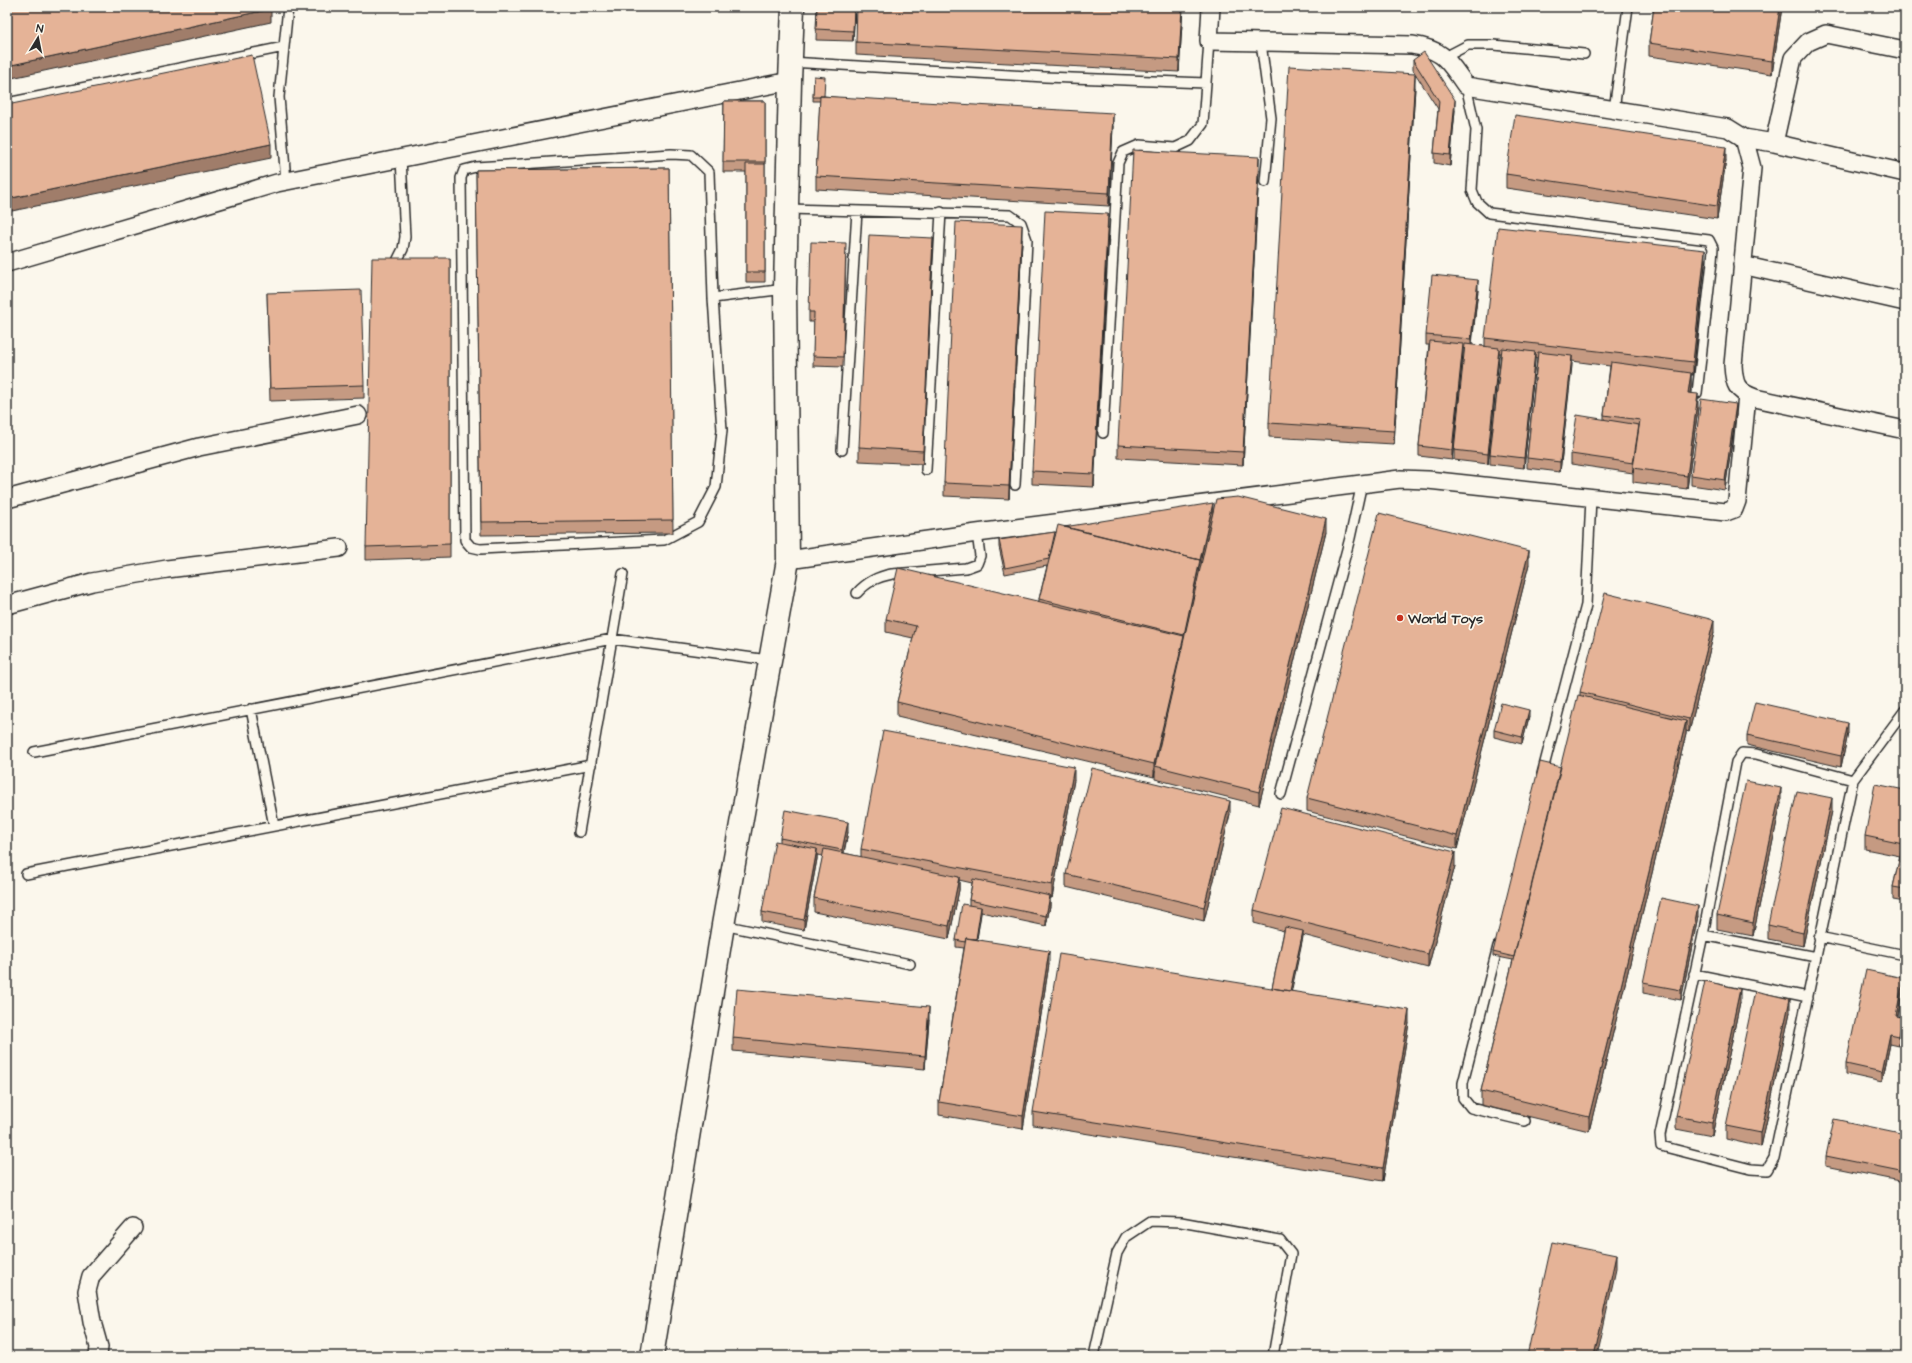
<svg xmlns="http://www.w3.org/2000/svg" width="1912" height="1363" viewBox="0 0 1912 1363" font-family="'Architects Daughter',sans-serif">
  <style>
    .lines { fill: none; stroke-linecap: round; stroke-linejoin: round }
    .service-casing { stroke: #2b2b2b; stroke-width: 12 }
    .minor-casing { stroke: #2b2b2b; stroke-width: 20 }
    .tertiary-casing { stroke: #2b2b2b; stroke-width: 25 }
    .service { stroke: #fbf7ec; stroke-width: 9 }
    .minor { stroke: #fbf7ec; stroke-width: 17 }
    .tertiary { stroke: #fbf7ec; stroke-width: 22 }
    .wall { fill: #c59a82; stroke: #2b2b2b }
    .shaded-wall { fill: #a07d6a; stroke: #2b2b2b }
    .building { fill: #e5b397; stroke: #2b2b2b }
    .poi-dot { fill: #c8321e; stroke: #fbf7ec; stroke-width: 1.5 }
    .labels { text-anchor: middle; stroke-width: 3.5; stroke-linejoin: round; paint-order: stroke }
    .poi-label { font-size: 14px; font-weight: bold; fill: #2b2b2b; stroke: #fbf7ec; text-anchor: start }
  </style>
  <rect width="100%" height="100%" fill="#fbf7ec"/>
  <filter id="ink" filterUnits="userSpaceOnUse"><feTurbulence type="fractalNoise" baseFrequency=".025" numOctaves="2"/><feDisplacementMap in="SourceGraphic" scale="8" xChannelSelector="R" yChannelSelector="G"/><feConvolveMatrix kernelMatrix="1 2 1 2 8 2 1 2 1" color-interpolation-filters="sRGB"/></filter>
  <g filter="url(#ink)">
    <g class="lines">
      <defs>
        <path id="service" d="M1261,43L1271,118L1265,182
          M1445,57L1468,45H1494L1584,54
          M790,62L1045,77L1206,83
          M1466,86L1476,130L1472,190L1477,202L1489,213L1709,240L1713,248L1712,262L1697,393
          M7,103L284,47
          M1614,110L1628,7
          M671,154L691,155L709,172L713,298L722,430L716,487L698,522L664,540L480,549L471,547L465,540L461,178L464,170L476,167Z
          M286,181L279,97L288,7
          M788,209L1010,215L1021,223L1027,240L1015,485
          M395,265L403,249L405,237L401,158
          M713,298L785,289
          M1103,433L1118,163L1123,152L1139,145L1175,148L1190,141L1203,124L1209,41
          M842,450L857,211
          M926,470L941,212
          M857,593C867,582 877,577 892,574L966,568L977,564L980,556L977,533
          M251,709L274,826
          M34,752L612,639L769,660
          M1742,753L1756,754L1853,780L1774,1158L1767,1170L1751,1169L1661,1146L1660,1135L1703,935L1736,762Z
          M1542,774L1586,605L1591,498
          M1853,780L1905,710
          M1281,794L1350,538L1362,483
          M579,832L623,574
          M26,874L591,765
          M723,925L910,964
          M1703,935L1816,957
          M1819,937L1905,955
          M1498,946L1463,1083V1098L1471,1108L1525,1121
          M1694,974L1808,997
          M1094,1356L1117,1253L1126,1237L1150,1221L1181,1222L1280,1240L1291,1254L1273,1356"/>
        <path id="minor" d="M1211,7L1209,41L1412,45C1445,50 1448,61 1466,86L1728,128L1744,138L1752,168L1733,365C1734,384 1736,391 1755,398L1905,430
          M1744,138L1774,143L1905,173
          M1774,143L1793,58L1808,42L1826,34L1905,50
          M7,263L277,183L790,81
          M1742,265L1905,302
          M7,499L199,447L358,415
          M788,560L977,533L1400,479L1428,480L1726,512L1734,509L1737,501L1747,395
          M7,605L92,582L167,569L339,548
          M98,1356L99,1347L92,1322L87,1291L91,1276L133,1228"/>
        <path id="tertiary" d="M652,1356L723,925L788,560L785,289L790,81L793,7"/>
      </defs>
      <use href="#service" class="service-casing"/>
      <use href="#minor" class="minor-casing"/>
      <use href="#tertiary" class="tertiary-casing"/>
      <use href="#service" class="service"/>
      <use href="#minor" class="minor"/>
      <use href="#tertiary" class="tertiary"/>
    </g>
    <path class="wall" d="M817,7H855L853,41L816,40Z
      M1183,7L1179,72L856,55V42Z
      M1654,7H1782L1772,74L1649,56V43Z
      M1413,60L1455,110L1450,166L1434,163V153L1438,109L1413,70Z
      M814,76L824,96L1113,126L1109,206L816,189V176L820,101H813Z
      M1415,87L1394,444L1269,437V423Z
      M724,101H765V282H746V172H723Z
      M1726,160L1717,219L1506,188V174Z
      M669,168L673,533L481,535L476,170Z
      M1259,170L1243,465L1118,458V445Z
      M1108,227L1094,487L1032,484V471Z
      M1022,239L1009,499L944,496V483Z
      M933,251L923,464L859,461V447Z
      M846,253L843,367L813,366L814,322H809V312Z
      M450,258V557L366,560V547Z
      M1705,264L1693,375H1691V386L1690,393L1698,408L1687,489L1633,482V469V473L1571,464V454L1604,419V415L1610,366L1572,361L1560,472L1527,468V458L1537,358L1535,357L1524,468L1490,464V454L1501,353H1499L1488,464L1454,460V450L1465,349L1463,348V354L1452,460L1419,456V446L1429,345H1426V335L1478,290L1472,345L1485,346V338Z
      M267,293L364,385V398L270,401Z
      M1736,414L1725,490L1691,485V475Z
      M1213,512L1326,532L1259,805L1155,779V771L1154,777L897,716V702L913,638L886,632V619L1039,601V599L1047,566L1005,574L999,547V540L1055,536L1064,527Z
      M1529,564L1457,849L1307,811V798Z
      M1714,633L1689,732L1686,731V734L1589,1131L1481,1105V1091L1513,960L1493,956V952L1561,767L1580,695V692Z
      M1529,717L1522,744L1494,737V730Z
      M1848,733L1841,767L1747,745V735Z
      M1074,780L1052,898H1050V906L1046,926L981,912L977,939L1049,964L1023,1129L939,1115V1102L964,948L956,947V940L969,905V900L972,883L959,880V890L949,939L814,912V898L823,856L817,855V859L804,930L762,922V912L780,842V838L848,832L844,853L861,857V849Z
      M1905,790V902L1893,900V887L1900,856L1865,849V836Z
      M1781,802L1753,936L1717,929V915Z
      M1832,811L1803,946L1768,939V925Z
      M1230,814L1204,921L1066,887V874Z
      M1455,866L1428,968L1303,935L1291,991L1409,1023L1383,1181L1033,1125V1112L1272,988L1284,931L1254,923V910Z
      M1698,916L1681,1000L1643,993V983Z
      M1903,988L1898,1016L1903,1027L1899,1046L1890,1044L1882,1082L1846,1074V1064Z
      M1740,1002L1712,1136L1676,1129V1116Z
      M1790,1012L1761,1147L1726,1139V1126Z
      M929,1020L925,1069L733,1051V1038Z
      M1905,1134V1182L1826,1166V1156Z"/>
    <path class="shaded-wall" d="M854,7H855L853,41V31Z
      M1182,7H1183L1179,72V59Z
      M1780,7H1782L1772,74V61Z
      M271,9V22L7,79V66Z
      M1415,74V87L1394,444V431Z
      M1455,100V110L1450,166V155Z
      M1113,113V126L1109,206V193Z
      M271,144V158L7,212V199Z
      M1726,147V160L1717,219V206Z
      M1259,157V170L1243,465V452Z
      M1108,214V227L1094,487V474Z
      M1022,225V239L1009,499V486Z
      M933,238V251L923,464V451Z
      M1705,250V264L1693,375V362Z
      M1478,280V290L1471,349V339Z
      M1463,344V354L1452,460V450Z
      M1499,348V358L1488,464V454Z
      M1535,352V362L1524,468V458Z
      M1572,356V366L1560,472V462Z
      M1691,373V386L1688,407V393Z
      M1698,394V408L1687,489V476Z
      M1736,404V414L1725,490V480Z
      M1639,425V435L1633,473V463Z
      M1213,503V513L1184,648V635Z
      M1326,519V532L1259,805V792Z
      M1529,551V564L1457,849V836Z
      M1714,620V633L1689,732V719Z
      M1184,636V649L1155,766V771L1154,777V764Z
      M1529,710V717L1522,744V737Z
      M1686,721V734L1589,1131V1117Z
      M1848,723V733L1841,767V756Z
      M1074,767V780L1052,898V885Z
      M1781,788V802L1753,936V923Z
      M1832,798V811L1803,946V933Z
      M1230,801V814L1204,921V907Z
      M848,822V832L842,860V850Z
      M817,849V859L804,930V920Z
      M1455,852V866L1428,968V954Z
      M959,877V890L949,939V926Z
      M1050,896V906L1046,926V916Z
      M1698,906V916L1681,1000V990Z
      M981,907V914L975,950V943Z
      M1303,931V937L1289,1003V996Z
      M1049,951V964L1023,1129V1116Z
      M1903,978V988L1896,1026V1016Z
      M1740,989V1002L1712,1136V1123Z
      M1790,999V1012L1761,1147V1133Z
      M929,1007V1020L925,1069V1056Z
      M1409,1010V1023L1383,1181V1168Z
      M1903,1017V1027L1899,1046V1036Z
      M1890,1034V1044L1882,1082V1072Z
      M1616,1255V1269L1597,1356H1594Z"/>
    <path class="building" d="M7,7H271V9L7,66Z
      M817,7H854L853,31L816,29Z
      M857,7H1182L1179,59L856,42Z
      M1654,7H1780L1772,61L1649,43Z
      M1424,52L1455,100L1450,155L1434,153L1439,101L1413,60Z
      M252,55L271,144L7,199V105Z
      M1289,66L1415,74L1394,431L1269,423Z
      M814,76L825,77L824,96H820V97H813Z
      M820,96L1113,113L1109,193L816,176Z
      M724,101H765V162H723Z
      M1515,115L1726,147L1717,206L1506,174Z
      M1133,150L1259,157L1243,452L1118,445Z
      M746,164H765V272H746Z
      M669,168L673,520L481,522L476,170Z
      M1045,211L1108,214L1094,474L1032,471Z
      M956,222L1022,225L1009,486L944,483Z
      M1498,227L1705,250L1693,362L1485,338Z
      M869,235L933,238L923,451L859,447Z
      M811,242L846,243L843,357L813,356L814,312H809Z
      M372,258H450V544L366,547Z
      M1432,275L1478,280L1471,339L1426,335Z
      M361,290L364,385L270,388L267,293Z
      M1430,341L1463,344L1452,450L1419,446Z
      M1465,344L1499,348L1488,454L1454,450Z
      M1502,348L1535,352L1524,458L1490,454Z
      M1538,352L1572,356L1560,462L1527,458Z
      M1611,362L1691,373L1688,393L1698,394L1687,476L1633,468L1640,420L1604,415Z
      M1701,399L1736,404L1725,480L1691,475Z
      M1577,415L1639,425L1633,463L1571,454Z
      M1238,497L1326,519L1259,792L1155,766L1216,499Z
      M1213,503L1200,560L1064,527Z
      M1379,513L1529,551L1457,836L1307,798Z
      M1058,525L1200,560L1184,635L1039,599Z
      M1055,532L1049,559L1005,568L999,540Z
      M898,568L1184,636L1154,764L897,702L916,626L886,619Z
      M1605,593L1714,620L1689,719L1580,692Z
      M1578,695L1686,721L1589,1117L1481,1091Z
      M1755,702L1848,723L1841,756L1747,735Z
      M1501,703L1529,710L1522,737L1494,730Z
      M883,731L1074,767L1052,885L861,849Z
      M1540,762L1561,767L1514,957L1493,952Z
      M1092,768L1230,801L1204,907L1066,874Z
      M1746,781L1781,788L1753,923L1717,915Z
      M1875,784L1905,790V889L1893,887L1903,844L1865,836Z
      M1797,791L1832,798L1803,933L1768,925Z
      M1281,808L1455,852L1428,954L1254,910Z
      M785,810L848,822L842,850L780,838Z
      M775,841L817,849L804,920L762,912Z
      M824,849L959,877L949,926L814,898Z
      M973,879L1050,896L1046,916L969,900Z
      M1661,898L1698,906L1681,990L1643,983Z
      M962,904L981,907L976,939L966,938L965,942L956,940Z
      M1285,927L1303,931L1290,991L1272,988Z
      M966,938L1049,951L1023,1116L939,1102Z
      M1059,954L1409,1010L1383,1168L1033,1112Z
      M1866,970L1903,978L1896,1016L1903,1017L1899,1036L1890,1034L1882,1072L1846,1064Z
      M1705,981L1740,989L1712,1123L1676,1116Z
      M737,989L929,1007L925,1056L733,1038Z
      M1755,991L1790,999L1761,1133L1726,1126Z
      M1834,1119L1905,1134V1172L1826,1156Z
      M1552,1242L1616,1255L1594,1356H1527Z"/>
  </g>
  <circle class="poi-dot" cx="1400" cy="618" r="4"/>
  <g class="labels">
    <g class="poi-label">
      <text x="1408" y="623">World Toys</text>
    </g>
  </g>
  <rect width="1912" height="1363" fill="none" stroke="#fbf7ec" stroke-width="24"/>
  <rect x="12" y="12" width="1888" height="1339" fill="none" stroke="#2b2b2b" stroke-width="1.5" filter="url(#ink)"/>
  <g transform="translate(38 38) rotate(10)" stroke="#fbf7ec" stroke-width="3" paint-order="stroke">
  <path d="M0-3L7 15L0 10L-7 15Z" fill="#2b2b2b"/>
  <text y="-6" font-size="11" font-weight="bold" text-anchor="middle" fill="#2b2b2b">N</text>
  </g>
</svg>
